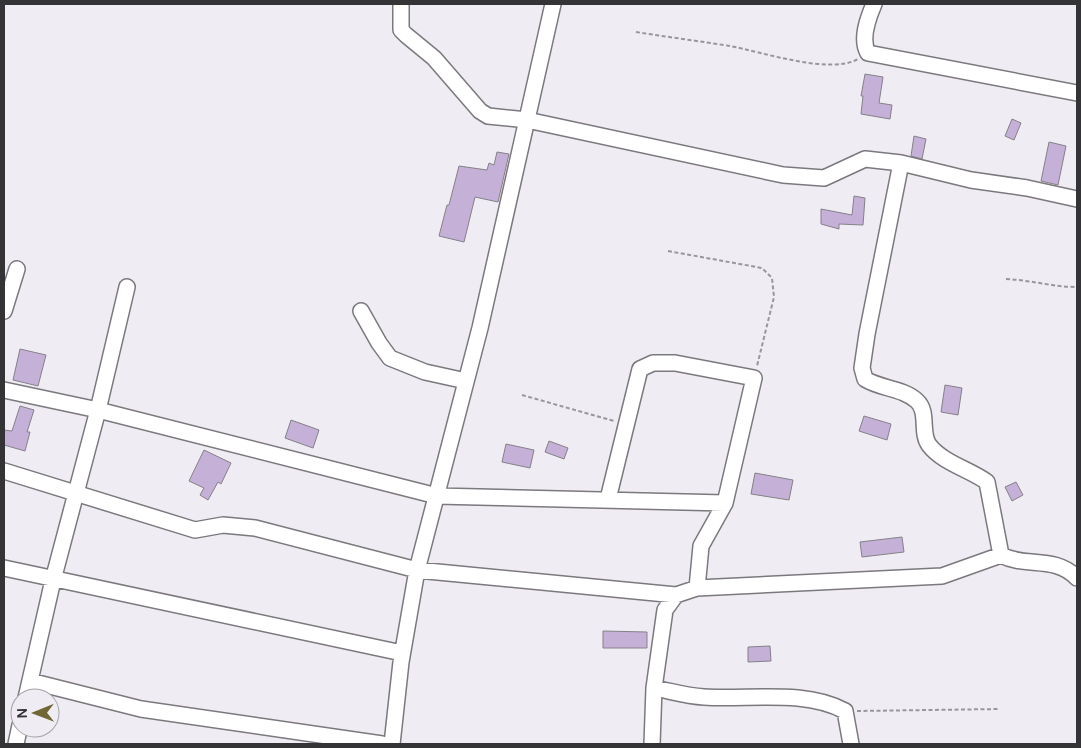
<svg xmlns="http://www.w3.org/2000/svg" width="1081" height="748" viewBox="0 0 1081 748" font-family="'DM Sans',sans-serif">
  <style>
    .building { fill: #c5b0d7; stroke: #848187 }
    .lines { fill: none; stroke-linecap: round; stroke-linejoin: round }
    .minor-casing { stroke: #7b787e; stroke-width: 18 }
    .path { stroke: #99969b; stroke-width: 2; stroke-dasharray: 4 2.5; stroke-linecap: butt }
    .minor { stroke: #fff; stroke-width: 15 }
  </style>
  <rect width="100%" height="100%" fill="#f0ecf3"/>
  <path class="building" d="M865,74L883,77L879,103L892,105L890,119L861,114L863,96H861Z
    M1012,119L1021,123L1014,140L1005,136Z
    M914,136L926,139L922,159L911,156Z
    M1049,142L1066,146L1058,185L1041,181Z
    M497,152L509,154L498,202L475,197L464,242L439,236L447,205H449L459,166L487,170L489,163L494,165Z
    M854,196L865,198L863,225L839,224V229L821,224V209L852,215Z
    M20,349L46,355L38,386L13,380Z
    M945,385L962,388L958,415L941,412Z
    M20,406L34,410L27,432H30L25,451L4,445V430L12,431Z
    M864,416L891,424L887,440L859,431Z
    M291,420L319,430L313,448L285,438Z
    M549,441L568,448L564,459L545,452Z
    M506,444L534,450L530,468L502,462Z
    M204,450L231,463L221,484L218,482L208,500L200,495L204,488L189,481Z
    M755,473L793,480L789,500L751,494Z
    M1016,482L1023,495L1012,501L1005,487Z
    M902,537L904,552L862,557L860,542Z
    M603,631L647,632V648H603Z
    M770,646L771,661L748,662V647Z"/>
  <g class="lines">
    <defs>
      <path id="minor" d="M401,4V30L406,35L434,58L480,111L488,116L527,120L783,175L824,178L865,159L901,163L971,180L1027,188L1077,199
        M874,4C868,18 860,39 868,53L1077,93
        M901,163L867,334L862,368L865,379C881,389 903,388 917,401C929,412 920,433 929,445C943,463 969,469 987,482L1001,555C1026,568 1055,555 1077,578
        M4,311L17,269
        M361,311L379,343L390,358L425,372L466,381
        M4,390L98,410L437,496L725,503
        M4,471L195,530L223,525L255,528L417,570L676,595
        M608,499L640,369L653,363H675L754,378L725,503L701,546L697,588
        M4,568L402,653
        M30,681L141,709L382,744
        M654,688C670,691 687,696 704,697C748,700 805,689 845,711L851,744
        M26,698L53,580L98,410L127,287
        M16,744L20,725
        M392,744L401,662L417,570L480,328L553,4
        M652,744L654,688L665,610L676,595L697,588L942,576L1001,555"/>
    </defs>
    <use href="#minor" class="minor-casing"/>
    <path class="path" d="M636,32C667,37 699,41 730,46C762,52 830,75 858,59
      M668,251L762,268L772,278L774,297L757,366
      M1006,279C1030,280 1053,287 1077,287
      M522,395L614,421
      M857,711L1000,709"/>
    <use href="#minor" class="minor"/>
  </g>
  <rect width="1081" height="748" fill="none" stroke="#343335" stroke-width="10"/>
  <g transform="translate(35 713) rotate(269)"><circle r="24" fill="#f0ecf3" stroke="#a5a2a7"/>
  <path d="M0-4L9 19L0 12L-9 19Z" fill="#706734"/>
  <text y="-8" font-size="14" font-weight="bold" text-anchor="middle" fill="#343335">N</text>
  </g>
</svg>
